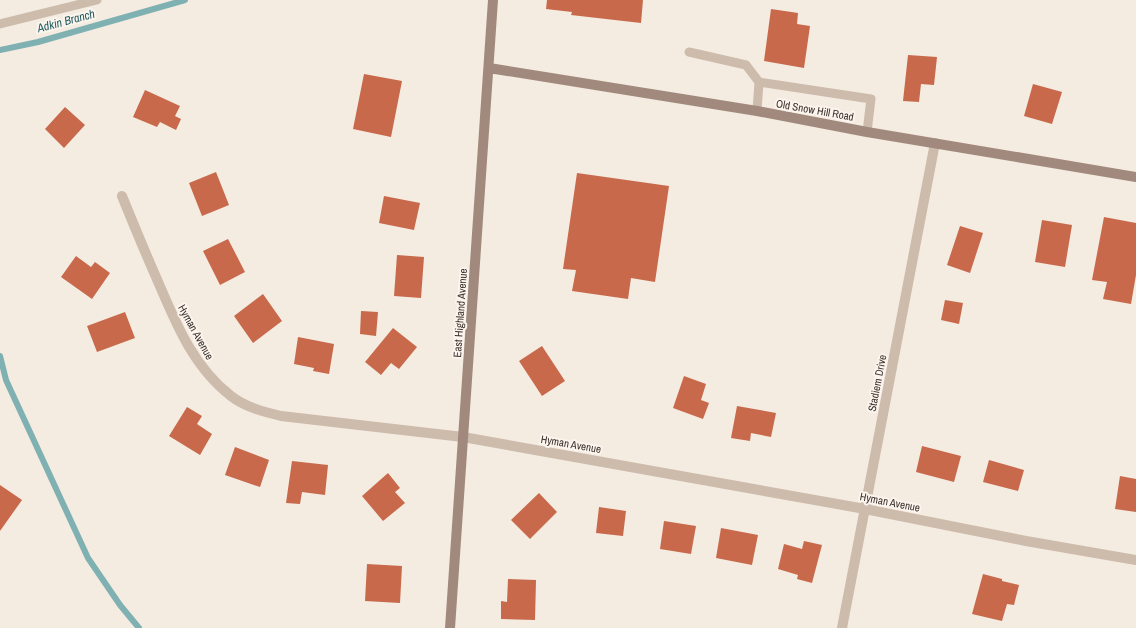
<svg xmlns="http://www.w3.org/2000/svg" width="1136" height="628" viewBox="0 0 1136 628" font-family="'Archivo Narrow',sans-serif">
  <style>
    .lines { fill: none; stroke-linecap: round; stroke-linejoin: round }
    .stream { stroke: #7fb0b2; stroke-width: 6 }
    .building { fill: #c8694b }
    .lane { stroke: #cdbbac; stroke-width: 9 }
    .street { stroke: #cdbbac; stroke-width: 10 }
    .secondary { stroke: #a18a7d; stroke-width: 10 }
    .labels { text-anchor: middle; stroke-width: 4; stroke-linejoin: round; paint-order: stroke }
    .street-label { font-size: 11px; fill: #3b302b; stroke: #fbf5ee }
    .water-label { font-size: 12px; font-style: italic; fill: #1f5a5e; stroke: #fbf5ee }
  </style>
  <rect width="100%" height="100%" fill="#f4ebe1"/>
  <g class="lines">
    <path class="stream" d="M0,50L38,42L185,0
      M0,356L6,380L88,558L120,605L139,628"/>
  </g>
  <path class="building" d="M547,0H643L641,23L571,15L572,12L546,9Z
    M771,9L798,13L797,24L810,26L804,68L764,61Z
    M908,55L937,57L934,85L921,84L919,102L903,101Z
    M364,74L402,81L391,137L353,129Z
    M1033,84L1062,92L1052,124L1024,116Z
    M145,90L180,106L175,116L181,119L176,130L160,122L157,127L133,117Z
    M65,107L85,125L64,148L45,129Z
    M216,172L229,205L202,216L189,183Z
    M577,173L669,186L655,282L631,278L628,299L572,291L576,270L563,269Z
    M384,196L420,203L414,230L379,223Z
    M1104,217L1136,223V275L1131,304L1103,299L1107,282L1092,280Z
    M1042,220L1072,225L1065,267L1035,262Z
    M960,226L983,233L970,273L947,265Z
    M228,239L245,272L220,285L203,251Z
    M397,255L424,257L421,298L394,296Z
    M76,256L91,267L95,262L110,273L92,299L61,277Z
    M263,294L282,321L253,343L234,316Z
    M945,300L963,303L959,324L941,320Z
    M361,311L378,312L376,336L360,334Z
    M125,312L135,338L97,352L87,326Z
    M393,328L417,347L399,369L391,363L381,375L365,362Z
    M298,337L334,344L329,374L313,371L314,368L294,364Z
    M542,346L565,381L542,396L519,361Z
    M684,376L706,384L701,400L709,403L703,419L673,408Z
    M737,406L776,413L771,437L751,433L750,441L731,438Z
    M187,407L202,416L197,424L212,434L200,455L169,436Z
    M922,446L961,456L954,482L916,472Z
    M235,447L269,460L260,487L225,475Z
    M989,460L1024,470L1018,491L983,482Z
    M292,461L328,465L325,495L302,492L300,504L286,503Z
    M388,473L400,488L395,492L405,503L383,521L362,496Z
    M1120,476L1136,479V512L1115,509Z
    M0,485L22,500L0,531Z
    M539,493L557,512L530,539L511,520Z
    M599,507L626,511L623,536L596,533Z
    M664,521L696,526L691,554L660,549Z
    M721,528L758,535L752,565L716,558Z
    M804,541L822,545L812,583L797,579L798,575L778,569L784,544L802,549Z
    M367,564L402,566L400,603L365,601Z
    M983,574L1002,579V581L1019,585L1014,605L1007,604L1002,621L972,614Z
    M508,579L536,580L535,620L501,619V601L507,602Z"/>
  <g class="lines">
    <path class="lane" d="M0,24L97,0
      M689,52L746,65L759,82L757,111
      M759,82L871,99L867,132"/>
    <path class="street" d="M122,196C133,223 144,250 156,277C175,321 192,366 231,396C245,407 264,412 281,416L463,437L865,509L1026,541L1136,560
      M842,628L935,143"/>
    <path class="secondary" d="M489,68L757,111L867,132L1136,177
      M450,628L493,0"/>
  </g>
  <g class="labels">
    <g class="street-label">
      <text transform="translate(815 110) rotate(10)" y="4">Old Snow Hill Road</text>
      <text transform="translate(460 313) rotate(-86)" y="4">East Highland Avenue</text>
      <text transform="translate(196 332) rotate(61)" y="4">Hyman Avenue</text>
      <text transform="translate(877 383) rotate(-79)" y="4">Stadiem Drive</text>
      <text transform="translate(571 444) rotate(10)" y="4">Hyman Avenue</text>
      <text transform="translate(890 502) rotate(11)" y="4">Hyman Avenue</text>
    </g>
    <g class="water-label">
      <text transform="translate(66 21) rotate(-15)" y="4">Adkin Branch</text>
    </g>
  </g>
</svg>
